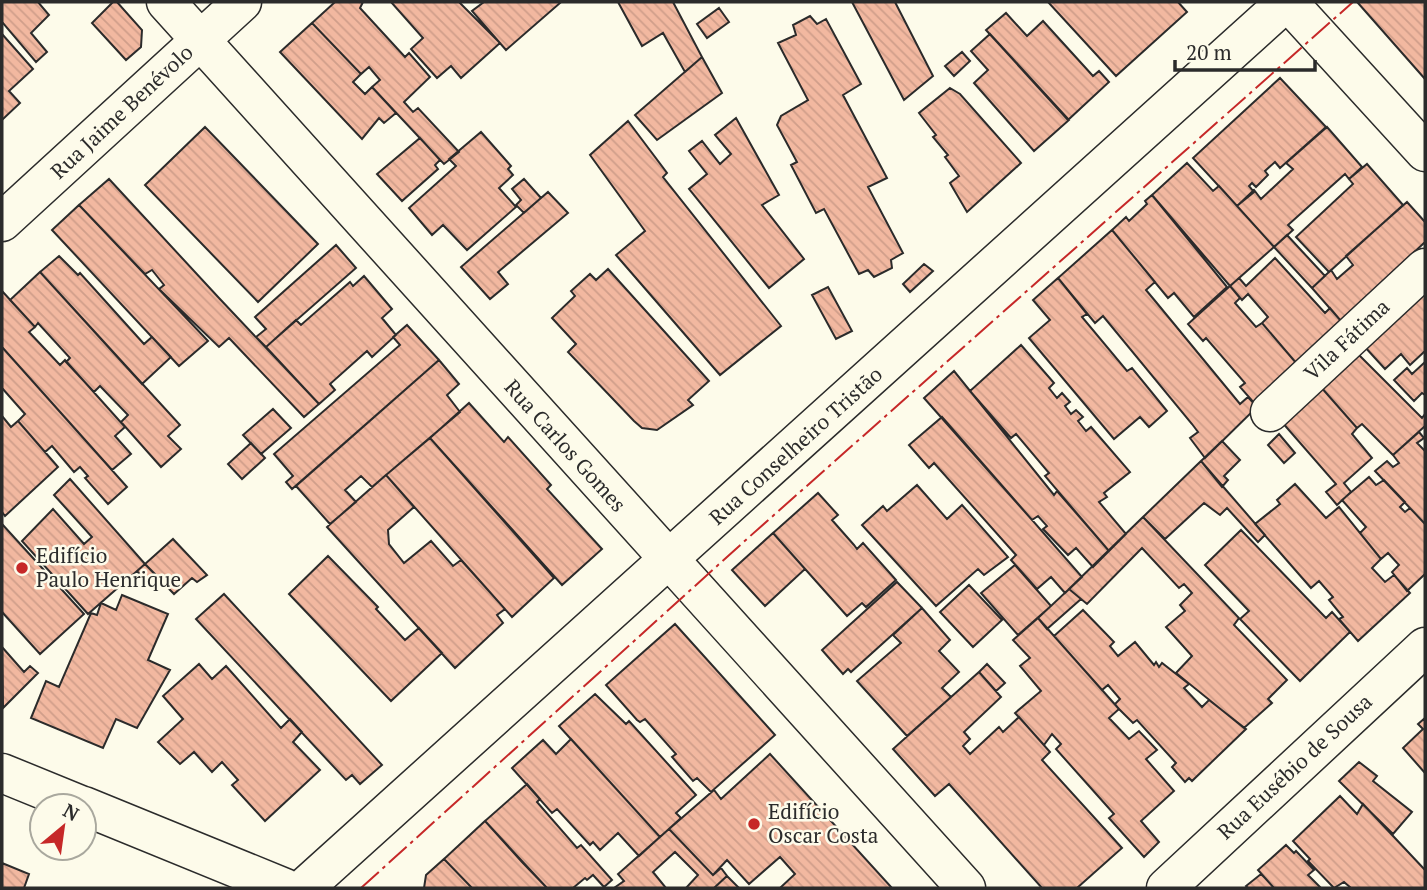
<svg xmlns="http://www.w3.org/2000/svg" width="1427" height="890" viewBox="0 0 1427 890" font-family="'PT Serif',serif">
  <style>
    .building { fill: url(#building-back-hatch); stroke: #2b2b2b; stroke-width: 2 }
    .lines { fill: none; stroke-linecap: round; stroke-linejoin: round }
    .minor-casing { stroke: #2b2b2b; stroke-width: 41 }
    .minor { stroke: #fdfbea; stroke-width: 38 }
    .power { stroke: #c62828; stroke-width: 2; stroke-dasharray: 24 5 3.5 5; stroke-linecap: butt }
    .poi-dot { fill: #c62828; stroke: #fdfbea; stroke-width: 2.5 }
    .labels { text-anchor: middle; stroke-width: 5; stroke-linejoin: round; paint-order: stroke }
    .street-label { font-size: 21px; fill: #2b2b2b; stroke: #fdfbea }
    .poi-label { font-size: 21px; fill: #2b2b2b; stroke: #fdfbea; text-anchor: start }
  </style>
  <defs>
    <pattern id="building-back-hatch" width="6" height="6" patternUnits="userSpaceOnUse" patternTransform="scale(1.75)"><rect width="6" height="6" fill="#f2b8a0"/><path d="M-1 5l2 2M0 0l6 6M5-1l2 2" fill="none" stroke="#d09e8a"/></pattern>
  </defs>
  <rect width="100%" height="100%" fill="#fdfbea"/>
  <path class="building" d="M2,2H38L49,15L31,33L47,52L36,62L2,22Z
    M113,2H117L142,30L141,47L126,60L92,23Z
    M335,2H363L360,8L405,57L409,53L430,77L404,102L413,112L418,108L459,152L444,164L372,87L380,80L369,67L361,74L312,23Z
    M391,2H459L500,43L461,78L451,66L437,78L411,49L423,38Z
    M484,2H559L560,3L506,50L472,11Z
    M618,2H673L702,57L685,72L663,33L642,46Z
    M852,2H895L933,76L904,100Z
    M1048,2H1178L1187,12L1116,76Z
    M1360,2H1425V79L1358,3Z
    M719,8L729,22L707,38L697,24Z
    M1006,13L1027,36L1043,21L1093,76L1099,71L1109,82L1068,120L986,30Z
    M810,16L817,24L826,19L861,84L843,95L887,178L868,187L903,253L891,260L892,268L874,277L868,270L859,274L824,209L816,213L791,165L797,162L777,125L781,116L808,100L778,43L796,35L793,25Z
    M312,23L361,74L353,82L365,94L372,87L396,113L384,123L379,118L362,139L280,52Z
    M2,34L33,69L9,91L20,103L2,120Z
    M990,34L1069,120L1034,151L974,83L988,70L971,51Z
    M962,52L970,61L954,76L945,66Z
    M702,57L722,93L657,140L635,115Z
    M1280,78L1326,127L1280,168L1275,162L1265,171L1268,175L1256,187L1252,183L1249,186L1254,192L1237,206L1193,158Z
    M950,88L960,94L1021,163L967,212L950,183L959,176L945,157L948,155L933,137L936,135L919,113Z
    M736,118L779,195L762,205L804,259L769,288L689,189L707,174L689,151L702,141L720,164L731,154L715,135Z
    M628,121L667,173L663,177L781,326L720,375L616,255L645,231L590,155Z
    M205,127L318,244L258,302L145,185Z
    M1327,127L1362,167L1349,179L1345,174L1288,225L1293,230L1274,247L1237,206L1254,190L1261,199L1293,169L1286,163Z
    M481,132L511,166L508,169L513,175L499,188L516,207L467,250L443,225L432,235L409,208L456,166L449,159Z
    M420,138L440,160L435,165L438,169L402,201L377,174Z
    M1187,163L1213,191L1219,186L1274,247L1230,286L1152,195Z
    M1367,164L1403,205L1329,272L1296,237L1353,184L1349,179Z
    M109,179L219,298L319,404L304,417L229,338L219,347L159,289L164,285L152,270L145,274L79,205Z
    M524,179L541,198L524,213L516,205L521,200L512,189Z
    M548,192L568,213L498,272L508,284L490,299L461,267Z
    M1152,195L1227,287L1194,317L1174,293L1168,298L1112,230L1126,217L1129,221L1147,204L1145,201Z
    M1407,202L1425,222V242L1341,321L1312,288L1331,270L1337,279L1353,265L1346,256Z
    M79,205L208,341L179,366L52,230Z
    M1112,230L1155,282L1146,290L1156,302L1240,404L1248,397L1257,407L1205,458L1190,438L1198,432L1192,424L1103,316L1095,323L1058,278Z
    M1287,235L1325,276L1312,288L1274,247Z
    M336,245L356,268L266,347L256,337L266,329L255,317Z
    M59,256L78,275L80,273L144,344L152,337L171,357L142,384L40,272Z
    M1275,258L1325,313L1330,308L1341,321L1297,364L1262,323L1268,317L1248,294L1242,300L1230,286L1239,278L1246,286Z
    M924,264L933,271L910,292L903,284Z
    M608,269L709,381L688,400L693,405L657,430L642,428L634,421L568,352L576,344L552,318L575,296L571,291L590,274L596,280Z
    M40,272L180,425L168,436L181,449L161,467L121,422L128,415L100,386L94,392L66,362L70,358L38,323L35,327L10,300Z
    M364,276L392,309L382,318L396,335L372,357L367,351L330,384L335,390L319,404L266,347L296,320L301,325L350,282L353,286Z
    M1058,278L1087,314L1082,317L1127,371L1132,368L1167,411L1149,427L1140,417L1114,439L1029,338L1050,320L1033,300Z
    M1230,286L1240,298L1235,303L1256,327L1262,323L1297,364L1255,404L1240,387L1245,383L1206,338L1203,341L1188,324Z
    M828,287L852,331L836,339L812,295Z
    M1425,290V351L1410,365L1401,354L1385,369L1364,346Z
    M2,291L35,327L29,332L60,365L65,360L125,427L115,436L131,454L112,470L2,347Z
    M407,325L439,360L292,489L286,482L293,476L274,454L400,345L393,337Z
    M1021,345L1054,383L1049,388L1057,398L1062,393L1070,402L1065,406L1071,414L1076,410L1083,417L1078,421L1086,431L1091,427L1130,472L1104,493L1107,497L1099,502L1126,534L1109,551L1045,476L1049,473L1016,434L1011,438L970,391Z
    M2,347L127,487L108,504L85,478L88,476L80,467L74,472L52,446L45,452L18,421L25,414L2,388Z
    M1357,353L1422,418L1425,414V426L1393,455L1362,424L1357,428L1320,386Z
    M439,360L459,384L447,395L460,412L372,487L361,476L345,490L356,502L330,524L296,486Z
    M1425,362V395L1422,393L1414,401L1394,380L1407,368L1412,374Z
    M954,371L1054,495L1057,491L1109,551L1093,567L1076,548L1068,555L1043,529L1047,526L1038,516L1032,520L924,398Z
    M1320,386L1357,428L1352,434L1372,458L1344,483L1351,492L1337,505L1326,492L1336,484L1281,421Z
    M469,403L504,442L508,437L551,485L547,489L602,549L562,585L430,438Z
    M273,409L291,428L261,454L243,435Z
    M2,416L11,427L18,421L58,467L5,516L2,512Z
    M942,417L1082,577L1065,593L1051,577L1037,589L1011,560L1016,555L934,463L929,468L909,445Z
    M1419,432L1424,438L1417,443L1425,451V524L1375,471L1387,461L1393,467L1399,463L1393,455Z
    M1279,434L1295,453L1284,463L1268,445Z
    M430,438L554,578L512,617L386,475Z
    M1222,441L1240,460L1224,476L1228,480L1222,487L1201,461Z
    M251,443L265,458L242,479L228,464Z
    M1201,461L1265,535L1258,542L1227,508L1220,515L1204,503L1165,539L1143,517Z
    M386,475L414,507L388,530L389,544L404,563L431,541L453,566L461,560L505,609L497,615L503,623L455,668L327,527Z
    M1369,477L1376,485L1384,480L1405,502L1400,507L1405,512L1410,508L1425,524V574L1407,591L1392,572L1399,565L1388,553L1381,559L1360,533L1366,527L1342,500Z
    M70,479L145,564L88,614L22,541L53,509L84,544L92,537L54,495Z
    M1295,484L1326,518L1339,507L1381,559L1372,568L1385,582L1394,575L1410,593L1358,641L1339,619L1343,617L1329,600L1333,597L1319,581L1311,588L1255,524L1280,504L1277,500Z
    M917,485L947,519L962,505L1008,557L984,575L978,569L936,606L862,525L883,506L887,511Z
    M818,493L838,515L832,520L854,545L857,549L863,543L896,580L866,607L862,603L847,616L773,533Z
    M1143,517L1239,618L1234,625L1287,680L1268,699L1272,703L1244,728L1176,673L1192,656L1166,627L1185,611L1180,605L1192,593L1184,584L1179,588L1142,548L1087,604L1069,589Z
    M2,524L84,614L40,654L2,612Z
    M1241,530L1326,618L1332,612L1350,632L1300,681L1240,619L1249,611L1205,565Z
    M773,533L805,569L765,606L732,570Z
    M173,539L207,575L197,582L192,578L174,594L145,564Z
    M328,556L378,607L376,609L405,640L419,628L442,653L391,701L289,594Z
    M145,564L157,576L149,585L137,571Z
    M1015,565L1051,606L1018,635L981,593Z
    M897,582L922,608L851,672L848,669L843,674L822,650Z
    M969,585L1002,620L973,647L940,612Z
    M1069,589L1081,599L1047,629L1038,618Z
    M224,594L382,765L360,784L352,775L346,780L196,619Z
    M122,595L168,614L148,660L170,670L137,728L116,719L103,748L31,718L46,681L59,687L91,613L97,615L101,603L116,610Z
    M922,608L950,640L939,651L959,672L942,688L951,697L907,736L857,681L901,643L893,635Z
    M1083,610L1114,642L1110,646L1118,656L1135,642L1154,665L1156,662L1159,667L1162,663L1189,684L1184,688L1202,707L1209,700L1246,729L1192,781L1189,778L1185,782L1172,767L1176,763L1137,720L1133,723L1119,709L1115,704L1120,699L1108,685L1102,690L1054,636Z
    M1038,618L1119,709L1109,718L1129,739L1139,731L1157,750L1146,759L1174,791L1141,821L1159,842L1144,857L1109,818L1114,814L1056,749L1061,744L1052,734L1044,745L1015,713L1041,691L1020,666L1030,658L1013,640Z
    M675,624L775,735L711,792L697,778L693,781L672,757L676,754L645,719L640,722L637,720L606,685Z
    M2,647L24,672L30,666L38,673L3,708Z
    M199,664L212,679L226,666L281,728L290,719L302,732L293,742L320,770L265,821L232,785L238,780L222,762L212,772L194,752L180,764L158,742L183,719L163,696Z
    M987,664L1005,683L996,691L979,672Z
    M979,672L1001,697L964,732L970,739L963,746L970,754L999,727L1003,732L1019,717L1050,752L1042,760L1122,848L1077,888H1042L949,784L935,796L893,749Z
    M595,694L626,724L629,721L696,795L676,813L681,818L660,837L559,726Z
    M1425,718V773L1403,748L1423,729L1418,724Z
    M571,739L660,837L639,856L618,833L600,850L593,842L590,845L557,809L552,813L512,768L543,740L556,754Z
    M770,754L892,888H780L795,874L780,857L749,884L727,860L713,875L669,829L714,790L721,799Z
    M1359,762L1377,776L1373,781L1412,812L1393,834L1339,781Z
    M527,784L540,799L537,802L577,848L581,845L612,880L604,887L593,875L587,880L585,878L573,888H547L485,821Z
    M1340,796L1357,814L1363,804L1425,870V888H1351L1344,882L1334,888L1308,861L1310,859L1293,841Z
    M485,821L522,862L547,888H472L444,859Z
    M669,829L713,875L721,868L727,876L714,888H686L698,875L675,852L653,872L666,888H614L624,881L618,874Z
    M1286,845L1294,853L1296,851L1314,870L1308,875L1321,888H1274L1258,870Z
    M444,859L472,888H424L426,875Z
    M2,863L29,874L24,888H2Z
    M1261,874L1265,878L1274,888H1248L1246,886Z
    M727,876L739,888H714Z"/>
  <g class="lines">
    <defs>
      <path id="minor" d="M166,2L966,888
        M1288,2L1425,152
        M2,222L242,2
        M1270,412L1425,268
        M2,773L83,806
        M84,806L285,888
        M304,888L1286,2
        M1166,888L1425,647"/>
    </defs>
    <use href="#minor" class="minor-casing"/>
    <use href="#minor" class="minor"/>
    <path class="power" d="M361,888L748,538L1353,2"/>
  </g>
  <g class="poi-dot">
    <circle cx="22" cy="568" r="7"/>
    <circle cx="754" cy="824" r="7"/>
  </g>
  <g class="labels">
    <g class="street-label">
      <text transform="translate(122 112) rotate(-43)" y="7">Rua Jaime Benévolo</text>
      <text transform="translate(1347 340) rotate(-43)" y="7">Vila Fátima</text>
      <text transform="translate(565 446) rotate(48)" y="7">Rua Carlos Gomes</text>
      <text transform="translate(796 446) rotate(-42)" y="7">Rua Conselheiro Tristão</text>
      <text transform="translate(1295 767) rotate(-43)" y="7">Rua Eusébio de Sousa</text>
    </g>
    <g class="poi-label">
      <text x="36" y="563">Edifício<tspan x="36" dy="24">Paulo Henrique</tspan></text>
      <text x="768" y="819">Edifício<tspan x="768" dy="24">Oscar Costa</tspan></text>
    </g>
  </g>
  <rect width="1427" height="890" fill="none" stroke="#2b2b2b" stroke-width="7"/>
  <g transform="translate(63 827) rotate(29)"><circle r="33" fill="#fdfbea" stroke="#a9a89e" stroke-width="2"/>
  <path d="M0-5L12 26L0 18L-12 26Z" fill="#c62828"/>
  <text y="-10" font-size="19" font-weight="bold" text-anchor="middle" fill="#2b2b2b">N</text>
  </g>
  <path d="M1175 60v10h140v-10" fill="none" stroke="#2b2b2b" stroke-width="3.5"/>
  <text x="1186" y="60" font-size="21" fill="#2b2b2b" stroke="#fdfbea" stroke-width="5" paint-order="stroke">20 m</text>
</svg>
